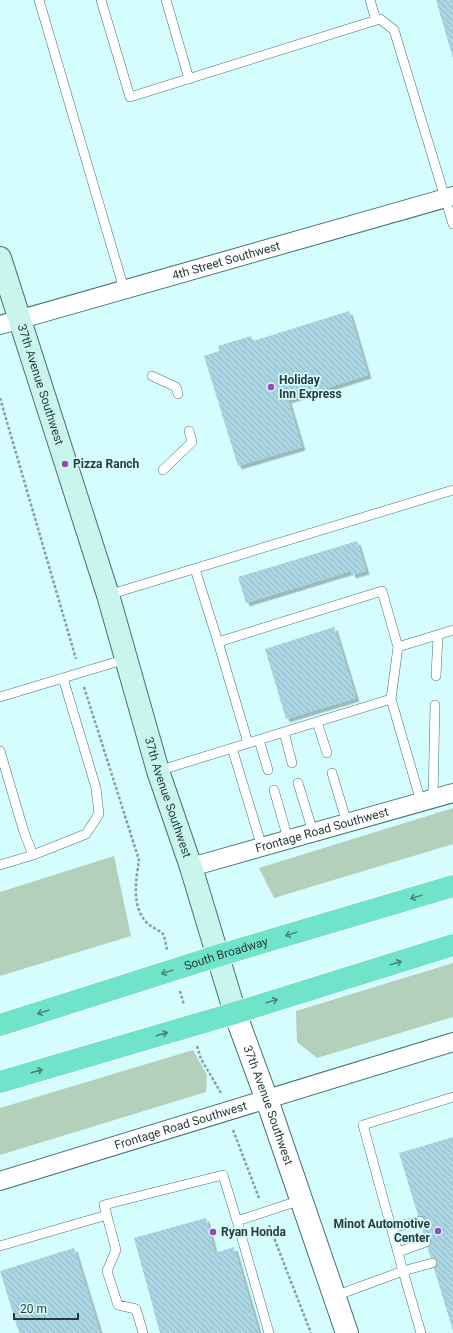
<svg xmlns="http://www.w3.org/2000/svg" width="453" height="1333" viewBox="0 0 453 1333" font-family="Roboto,sans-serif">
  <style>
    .green { fill: #b4d0bb }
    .building { fill: url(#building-back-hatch); filter: url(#shadow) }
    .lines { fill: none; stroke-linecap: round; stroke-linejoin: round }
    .service-casing { stroke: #457274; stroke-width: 10 }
    .minor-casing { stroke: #457274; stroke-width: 20 }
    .tertiary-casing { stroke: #457274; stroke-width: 24 }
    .secondary-casing { stroke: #457274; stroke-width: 24 }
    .trunk-casing { stroke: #fff; stroke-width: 24 }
    .path { stroke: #84a1a2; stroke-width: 2.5; stroke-dasharray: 3 2; stroke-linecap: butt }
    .service { stroke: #fff; stroke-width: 9 }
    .minor { stroke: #fff; stroke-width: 18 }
    .tertiary { stroke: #fff; stroke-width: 22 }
    .secondary { stroke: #caf5ec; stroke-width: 22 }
    .trunk { stroke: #70e4cb; stroke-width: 22 }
    .oneway { stroke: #49887d }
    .poi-dot { fill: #9848b8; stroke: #d6fdfe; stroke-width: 1.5 }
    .labels { text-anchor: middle; stroke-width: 3.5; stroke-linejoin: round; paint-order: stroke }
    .street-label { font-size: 12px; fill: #293c3d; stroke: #d6fdfe }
    .poi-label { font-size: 12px; font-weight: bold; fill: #293c3d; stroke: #d6fdfe; text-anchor: start }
  </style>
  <defs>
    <pattern id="building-back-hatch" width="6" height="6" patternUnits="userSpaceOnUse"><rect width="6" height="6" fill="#aad5e4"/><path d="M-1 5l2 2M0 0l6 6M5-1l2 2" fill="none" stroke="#92b8c4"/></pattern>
    <filter id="shadow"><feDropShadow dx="3.5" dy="3.5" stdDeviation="0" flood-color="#0004"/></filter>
  </defs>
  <rect width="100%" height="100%" fill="#d6fdfe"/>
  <path class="green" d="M453,808V844L274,898L259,868Z
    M114,856L131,936L0,976V892Z
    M453,963V1017L317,1058L297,1042L296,1011Z
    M193,1050L207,1075L206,1092L0,1155V1108Z"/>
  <path class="building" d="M436,0H453V58Z
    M349,311L368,375L288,400L302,447L238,466L204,356L219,351L218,346L251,336L253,341Z
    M357,541L366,571L352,575L351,571L246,603L238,577Z
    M334,627L356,698L286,719L265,649Z
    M453,1137V1331L399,1153Z
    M206,1218L215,1253L234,1247L259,1333H160L134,1238Z
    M74,1248L100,1333H19L0,1271Z"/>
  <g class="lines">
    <defs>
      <path id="service" d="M39,0L124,289
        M101,0L130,97L380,19L394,30L453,224
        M166,0L189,79
        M370,0L376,20
        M152,376L176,387L178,394
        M163,470L192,442L189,431
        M195,569L218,642
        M108,595L453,490
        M436,676L438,635
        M0,697L126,659
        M317,722L327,753
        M284,732L292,763
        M259,740L268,770
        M248,743L218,642L382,591L398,647
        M232,748L262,847
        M0,751L24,832L33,855L86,834L99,814L96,788L63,678
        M158,771L391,699
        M332,773L347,823
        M298,783L313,832
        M274,790L288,839
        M433,798L435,705
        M421,802L391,699L398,647L453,630
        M0,865L33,855
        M391,1228L420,1221
        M0,1246L107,1215
        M398,1252L426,1242
        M335,1296L403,1271L363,1125L453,1097
        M143,1333L136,1309L118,1305L107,1271L116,1250L104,1205L223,1175L237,1221
        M269,1333L237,1221L301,1200
        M421,1333L403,1271L432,1263"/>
      <g id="minor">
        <path id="s1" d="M0,325L453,196"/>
        <path id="s2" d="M191,867L453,793"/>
        <path id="s3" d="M0,1181L453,1042"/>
      </g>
      <g id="tertiary">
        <path id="s4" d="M235,1013L267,1100L347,1333"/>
      </g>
      <g id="secondary">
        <path id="s5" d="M0,258L108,595L158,771L191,867L235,1013"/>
      </g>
      <g id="trunk">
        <path id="s6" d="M0,1025L217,956L453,886"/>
        <path d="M0,1082L235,1013L453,945"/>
      </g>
    </defs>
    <use href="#service" class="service-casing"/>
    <use href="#minor" class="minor-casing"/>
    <use href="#tertiary" class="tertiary-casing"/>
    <use href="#secondary" class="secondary-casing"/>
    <use href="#trunk" class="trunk-casing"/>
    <path class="path" d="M0,398L76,659
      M84,687L139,860C136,880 131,906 147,923C151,927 159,930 163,934C165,938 166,945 167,950
      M180,991L184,1005
      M197,1046L201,1059L221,1093
      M233,1130L259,1198
      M269,1225L311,1333"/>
    <use href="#service" class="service"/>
    <use href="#minor" class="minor"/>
    <use href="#tertiary" class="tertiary"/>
    <use href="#secondary" class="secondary"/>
    <use href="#trunk" class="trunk"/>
  </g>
  <defs><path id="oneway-shaft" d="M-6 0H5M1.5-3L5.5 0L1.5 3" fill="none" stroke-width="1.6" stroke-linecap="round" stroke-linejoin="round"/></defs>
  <g class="oneway">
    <use href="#oneway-shaft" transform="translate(416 897) rotate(163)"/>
    <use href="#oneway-shaft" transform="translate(291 934) rotate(163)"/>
    <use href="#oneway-shaft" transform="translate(396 963) rotate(-17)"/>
    <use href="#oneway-shaft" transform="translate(167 972) rotate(162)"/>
    <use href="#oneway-shaft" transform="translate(272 1001) rotate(-17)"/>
    <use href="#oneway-shaft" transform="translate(43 1012) rotate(162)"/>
    <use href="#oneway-shaft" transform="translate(162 1034) rotate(-16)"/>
    <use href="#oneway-shaft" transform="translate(37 1071) rotate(-16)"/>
  </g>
  <g class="poi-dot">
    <circle cx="271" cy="387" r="4"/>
    <circle cx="65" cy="464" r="4"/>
    <circle cx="438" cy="1231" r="4"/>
    <circle cx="213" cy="1232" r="4"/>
  </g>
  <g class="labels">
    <g class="street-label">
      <text dy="4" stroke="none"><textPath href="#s1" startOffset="235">4th Street Southwest</textPath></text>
      <text dy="4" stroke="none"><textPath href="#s5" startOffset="133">37th Avenue Southwest</textPath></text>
      <text dy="4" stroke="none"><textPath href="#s5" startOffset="565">37th Avenue Southwest</textPath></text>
      <text dy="4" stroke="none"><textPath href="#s2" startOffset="136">Frontage Road Southwest</textPath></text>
      <text dy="4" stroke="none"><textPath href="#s6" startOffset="237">South Broadway</textPath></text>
      <text dy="4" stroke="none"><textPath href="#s4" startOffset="98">37th Avenue Southwest</textPath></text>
      <text dy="4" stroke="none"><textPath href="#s3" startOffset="189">Frontage Road Southwest</textPath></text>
    </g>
    <g class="poi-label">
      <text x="279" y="384">Holiday<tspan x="279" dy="14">Inn Express</tspan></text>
      <text x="73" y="468">Pizza Ranch</text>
      <text x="430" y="1228" text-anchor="end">Minot Automotive<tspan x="430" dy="14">Center</tspan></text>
      <text x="221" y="1236">Ryan Honda</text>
    </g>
  </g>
  <path d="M14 1313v6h64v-6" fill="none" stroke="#293c3d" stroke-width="2"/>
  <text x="20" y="1313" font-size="12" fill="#293c3d" stroke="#d6fdfe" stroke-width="3" paint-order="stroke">20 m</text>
</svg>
